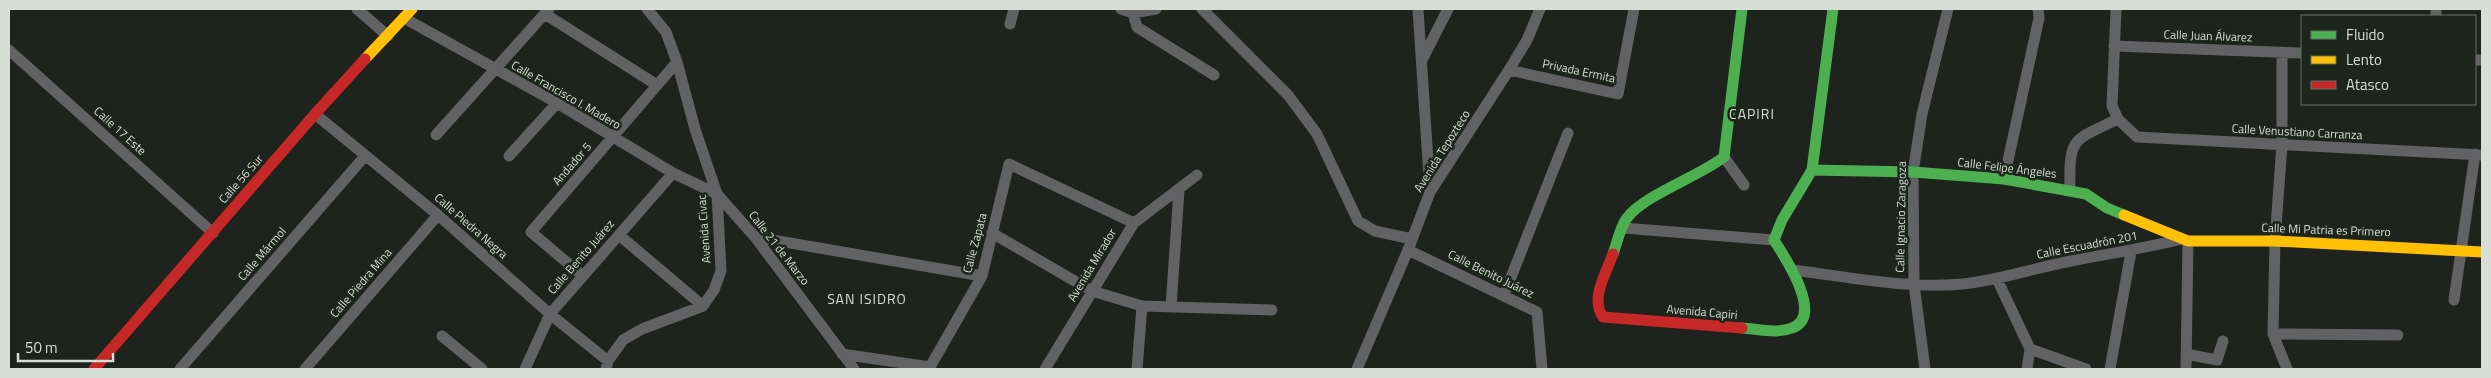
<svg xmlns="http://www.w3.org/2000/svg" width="2491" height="378" viewBox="0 0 2491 378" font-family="'Titillium Web',sans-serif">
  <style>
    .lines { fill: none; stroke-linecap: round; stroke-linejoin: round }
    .street { stroke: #626163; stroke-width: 11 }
    .fast { stroke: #4caf50; stroke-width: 11 }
    .slow { stroke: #ffc107; stroke-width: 11 }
    .jam { stroke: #c62828; stroke-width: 11 }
    .labels { text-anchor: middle; stroke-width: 5; stroke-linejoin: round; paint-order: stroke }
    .street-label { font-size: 12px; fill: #d7ded6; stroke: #1c261b }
    .neighbourhood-label { font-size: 14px; letter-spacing: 1px; fill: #d7ded6; stroke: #1c261b }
  </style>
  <rect width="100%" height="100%" fill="#1e231e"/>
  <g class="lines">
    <path class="street" d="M357,9L388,36
      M1121,9L1133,13L1156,9
      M1202,9L1288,95L1317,134L1358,221L1375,231L1412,239
      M1418,9L1430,192
      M2116,9L2112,106L2118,119L2137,137L2482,155
      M1133,13L1137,27L1214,75
      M545,14L657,85
      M2436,16V9
      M404,18L557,103L673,173L717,194L755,237L854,369
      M1010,24L1014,9
      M2114,46L2302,53
      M9,50L213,233
      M2282,52V144L2275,241L2273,334L2287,369
      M1423,58L1448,9
      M2475,60H2482
      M1509,70L1618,94L1634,9
      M315,114L438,215L550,314L608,361
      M436,135L549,9
      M509,156L557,103
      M1724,157L1744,185
      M2004,179L2039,18L2038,9
      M2070,190C2069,137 2072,141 2118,119
      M1623,228L1774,240
      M992,233L1092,291L1142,306L1272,310
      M619,235L703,306
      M755,237L982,276
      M1408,250L1537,312L1542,369
      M1793,270C1849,277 1907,289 1963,284C2000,280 2034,268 2071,261C2108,254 2145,248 2182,239
      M583,276L531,232L677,62
      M1997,279L2030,349L2086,369
      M1504,295L1568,133
      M2454,300L2475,154
      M1171,307L1179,190
      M2273,334L2398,335
      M442,336L482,369
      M842,354L930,367L982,276L1009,164L1134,223
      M2186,354L2217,360L2223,341
      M180,369L365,156
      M305,369L438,215
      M525,369L550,314L673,173
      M606,369L608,361L623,340L642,329L703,306L714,290L721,271L717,194L695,129L677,62L666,32L647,9
      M1045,369L1134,223L1197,175
      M1137,369L1142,306
      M1357,369L1408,250L1430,192L1509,70L1527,40L1540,9
      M1925,369L1914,284L1913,172L1922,114L1948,9
      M2027,369L2030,349
      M2110,369L2131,252
      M2186,369L2188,241"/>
    <path class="fast" d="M1812,170L1913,172L2004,179L2086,194L2107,208L2124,215
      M1613,254C1617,243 1620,227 1627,218C1644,195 1698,177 1724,157L1742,9
      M1742,328C1758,329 1777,334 1792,328C1825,316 1784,256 1774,240L1782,220L1812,170L1833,9"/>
    <path class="slow" d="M365,59L412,9
      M2124,215L2188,241H2275L2482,252"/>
    <path class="jam" d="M1613,254C1606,273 1590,299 1603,317L1742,328
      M94,369L315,114L365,59"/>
  </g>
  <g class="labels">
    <g class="street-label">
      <text transform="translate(2208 36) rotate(2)" y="4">Calle Juan Álvarez</text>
      <text transform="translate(1579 71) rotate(12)" y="4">Privada Ermita</text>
      <text transform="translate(566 95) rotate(30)" y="4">Calle Francisco I. Madero</text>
      <text transform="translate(120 131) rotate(42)" y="4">Calle 17 Este</text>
      <text transform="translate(2297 132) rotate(3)" y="4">Calle Venustiano Carranza</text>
      <text transform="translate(1442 151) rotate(-58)" y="4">Avenida Tepozteco</text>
      <text transform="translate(572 164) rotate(-49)" y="4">Andador 5</text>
      <text transform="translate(2007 168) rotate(7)" y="4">Calle Felipe Ángeles</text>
      <text transform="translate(241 179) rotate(-49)" y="4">Calle 56 Sur</text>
      <text transform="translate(1901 217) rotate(-89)" y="4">Calle Ignacio Zaragoza</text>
      <text transform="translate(471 226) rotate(41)" y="4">Calle Piedra Negra</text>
      <text transform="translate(704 229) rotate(-94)" y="4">Avenida Civac</text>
      <text transform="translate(2326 230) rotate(2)" y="4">Calle Mi Patria es Primero</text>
      <text transform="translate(975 243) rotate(-75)" y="4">Calle Zapata</text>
      <text transform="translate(2087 245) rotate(-11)" y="4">Calle Escuadrón 201</text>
      <text transform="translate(779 248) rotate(52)" y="4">Calle 21 de Marzo</text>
      <text transform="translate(262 254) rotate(-49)" y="4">Calle Mármol</text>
      <text transform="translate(581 257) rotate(-49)" y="4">Calle Benito Juárez</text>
      <text transform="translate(1092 265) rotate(-59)" y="4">Avenida Mirador</text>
      <text transform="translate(1491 274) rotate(26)" y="4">Calle Benito Juárez</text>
      <text transform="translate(361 283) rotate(-49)" y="4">Calle Piedra Mina</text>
      <text transform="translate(1702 312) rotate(5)" y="4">Avenida Capiri</text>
    </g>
    <g class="neighbourhood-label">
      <text x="1752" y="119">CAPIRI</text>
      <text x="867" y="304">SAN ISIDRO</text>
    </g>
  </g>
  <rect width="2491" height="378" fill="none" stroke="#d7ded6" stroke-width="20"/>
  <rect x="2301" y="15" width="175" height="90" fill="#1c261b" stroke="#677066"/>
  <rect x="2311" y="31" width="25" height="8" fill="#4caf50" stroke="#677066"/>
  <text x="2346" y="40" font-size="15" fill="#d7ded6">Fluido</text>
  <rect x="2311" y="56" width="25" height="8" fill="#ffc107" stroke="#677066"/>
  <text x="2346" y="65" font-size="15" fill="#d7ded6">Lento</text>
  <rect x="2311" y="81" width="25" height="8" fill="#c62828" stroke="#677066"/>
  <text x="2346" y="90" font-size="15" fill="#d7ded6">Atasco</text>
  <path d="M18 353v8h95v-8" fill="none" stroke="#d7ded6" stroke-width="2.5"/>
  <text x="25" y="353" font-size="15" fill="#d7ded6" stroke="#1c261b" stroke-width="4" paint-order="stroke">50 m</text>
</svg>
